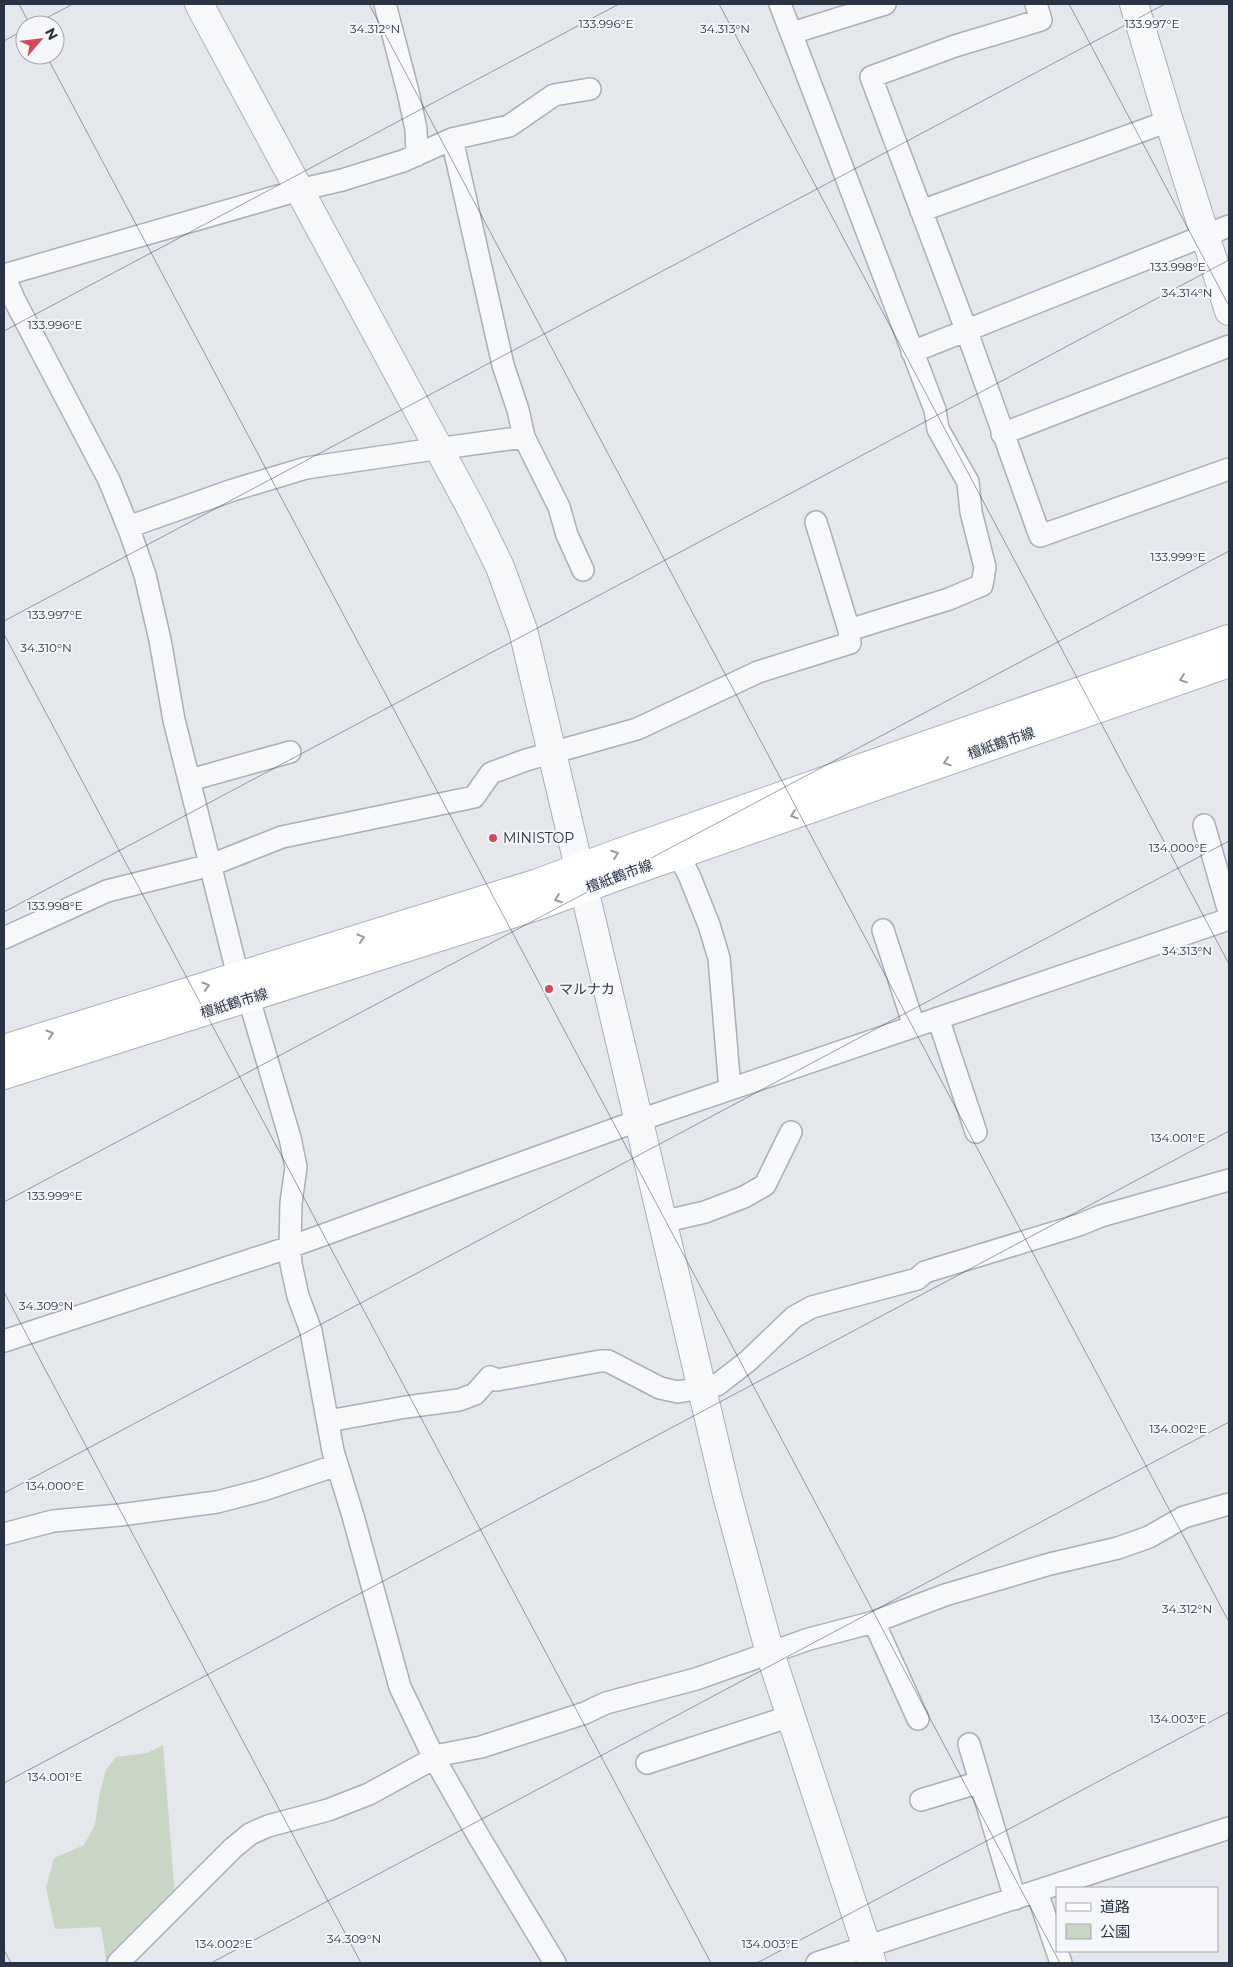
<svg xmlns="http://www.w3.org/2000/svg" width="1233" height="1967" viewBox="0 0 1233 1967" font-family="Montserrat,'Noto Sans JP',sans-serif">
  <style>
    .green { fill: #c9d6c5 }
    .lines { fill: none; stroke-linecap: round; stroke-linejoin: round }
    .minor-casing { stroke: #a9aeb7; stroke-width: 24 }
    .tertiary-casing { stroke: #a9aeb7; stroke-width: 30 }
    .secondary-casing { stroke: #a9aeb7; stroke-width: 30 }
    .minor { stroke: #f7f8fa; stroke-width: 21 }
    .tertiary { stroke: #f7f8fa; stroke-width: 28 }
    .secondary { stroke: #fff; stroke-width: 28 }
    .oneway { stroke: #959aa2 }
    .ticks { fill: none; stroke: #2b3445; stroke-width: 1; stroke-opacity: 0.45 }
    .poi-dot { fill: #d1495b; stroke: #f4f6f9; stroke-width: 2 }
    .labels { text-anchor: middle; stroke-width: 4; stroke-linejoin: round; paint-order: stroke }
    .street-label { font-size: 14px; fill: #2b3445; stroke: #f4f6f9 }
    .poi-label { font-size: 14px; fill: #2b3445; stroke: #f4f6f9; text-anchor: start }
    .ticks-label { font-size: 12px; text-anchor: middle; fill: #2b3445; stroke: #f4f6f9; stroke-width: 4; stroke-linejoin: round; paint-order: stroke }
  </style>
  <rect width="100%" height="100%" fill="#e4e7ec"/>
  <path class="green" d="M163,1745L175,1896L115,1958L106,1959L101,1927L55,1929L46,1888L54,1858L84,1845L95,1825L100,1792L106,1770L116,1757L147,1753Z"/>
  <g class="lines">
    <defs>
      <path id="minor" d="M385,4L408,92L416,129L417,155
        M1036,4L1041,20L955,46L871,77L967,332L1040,536L1229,469
        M792,33L885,4
        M452,139L503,365L518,410L524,437L559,507L567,535L583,570
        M921,211L1169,121
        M4,275L299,190L342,180L403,161L452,139L509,126L554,95L590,89
        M4,276L15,301L109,480L130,532L145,575L160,640L174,720L238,976
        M912,352L1229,226
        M1002,434L1229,346
        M816,522L849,630
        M128,527L233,490L306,468L414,452L524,437
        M190,780L290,752
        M1204,825L1229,912
        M678,855L689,875L709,925L719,958L730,1089
        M883,930L914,1026
        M4,938L107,891L211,865L282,837L474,797L491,773L526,760L637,729L758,672L850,643L849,630L949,599L982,585L985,567L971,512L968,482L938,429L935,410L780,4
        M249,999L290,1138L296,1167L291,1203L290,1247L291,1264L298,1296L311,1331L333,1451L353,1516L400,1687L434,1758L479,1837L555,1963
        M938,1018L976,1132
        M662,1222L705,1212L744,1197L765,1185L791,1132
        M4,1341L290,1247L637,1121L1229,919
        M328,1421L406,1407L459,1400L475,1394L490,1377L497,1380L600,1361H608L660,1388L678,1392L717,1385L748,1361L794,1317L812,1307L917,1279L925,1272L1079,1225L1101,1216L1229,1180
        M4,1534L53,1521L120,1515L217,1502L263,1490L337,1465
        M874,1622L918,1719
        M969,1744L1015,1899
        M647,1763L791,1716
        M921,1800L980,1782
        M1037,1892L1061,1963
        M118,1963L233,1848L250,1834L268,1826L328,1810L369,1794L440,1755L481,1747L585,1713L606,1703L696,1679L809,1639L874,1622L945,1595L1050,1564L1118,1548L1149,1537L1184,1517L1229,1504
        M817,1963L1229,1828"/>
      <path id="tertiary" d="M199,4L472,510L500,567L523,630L727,1495L770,1653L872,1963
        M1134,4L1169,121L1229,311"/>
      <path id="secondary" d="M4,1049L538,883L619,853L1229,639
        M4,1075L543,904L626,873L1229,663"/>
    </defs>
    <use href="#minor" class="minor-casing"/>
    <use href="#tertiary" class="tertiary-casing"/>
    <use href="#secondary" class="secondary-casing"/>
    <use href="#minor" class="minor"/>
    <use href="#tertiary" class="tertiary"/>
    <use href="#secondary" class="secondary"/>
  </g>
  <defs><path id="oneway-chevron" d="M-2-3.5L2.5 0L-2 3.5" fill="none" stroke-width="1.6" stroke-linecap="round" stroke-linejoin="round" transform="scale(1.25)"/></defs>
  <g class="oneway">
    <use href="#oneway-chevron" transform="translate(1183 679) rotate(161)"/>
    <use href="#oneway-chevron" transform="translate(947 762) rotate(161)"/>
    <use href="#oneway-chevron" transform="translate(794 815) rotate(161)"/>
    <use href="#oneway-chevron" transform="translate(615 854) rotate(-20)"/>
    <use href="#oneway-chevron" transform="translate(558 899) rotate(160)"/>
    <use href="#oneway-chevron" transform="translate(361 938) rotate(-17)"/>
    <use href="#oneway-chevron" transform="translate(206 986) rotate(-17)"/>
    <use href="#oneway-chevron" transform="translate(50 1034) rotate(-17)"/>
  </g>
  <path class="ticks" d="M19,4L30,25M369,4L1229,1622M719,4L1229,964M1069,4L1229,306M33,25L73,4M4,41L25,29M46,55L1060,1963M4,331L619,4M4,621L1165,4M4,634L711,1963M4,912L1229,260M4,1202L1229,551M4,1292L361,1963M4,1493L1229,841M4,1783L1229,1131M4,1950L11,1963M211,1963L1229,1422M757,1963L1229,1712"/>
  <g class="poi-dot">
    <circle cx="493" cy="838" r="5"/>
    <circle cx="549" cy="989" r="5"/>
  </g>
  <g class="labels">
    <g class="street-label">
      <text transform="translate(1001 743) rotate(-19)" y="5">檀紙鶴市線</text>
      <text transform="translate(619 876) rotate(-20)" y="5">檀紙鶴市線</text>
      <text transform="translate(234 1003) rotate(-17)" y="5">檀紙鶴市線</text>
    </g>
    <g class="poi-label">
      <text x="503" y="843">MINISTOP</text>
      <text x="559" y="994">マルナカ</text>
    </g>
  </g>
  <g class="ticks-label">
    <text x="606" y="28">133.996°E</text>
    <text x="1152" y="28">133.997°E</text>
    <text x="375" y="33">34.312°N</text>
    <text x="725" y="33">34.313°N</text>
    <text x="1178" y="271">133.998°E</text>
    <text x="1187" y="297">34.314°N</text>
    <text x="55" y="329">133.996°E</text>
    <text x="1178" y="561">133.999°E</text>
    <text x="55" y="619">133.997°E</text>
    <text x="46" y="652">34.310°N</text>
    <text x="1178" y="852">134.000°E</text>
    <text x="55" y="910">133.998°E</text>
    <text x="1187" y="955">34.313°N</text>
    <text x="1178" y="1142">134.001°E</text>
    <text x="55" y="1200">133.999°E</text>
    <text x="46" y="1310">34.309°N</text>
    <text x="1178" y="1433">134.002°E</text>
    <text x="55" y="1490">134.000°E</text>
    <text x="1187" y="1613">34.312°N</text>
    <text x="1178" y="1723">134.003°E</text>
    <text x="55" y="1781">134.001°E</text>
    <text x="354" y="1943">34.309°N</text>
    <text x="224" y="1948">134.002°E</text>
    <text x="770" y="1948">134.003°E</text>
  </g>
  <rect width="1233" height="1967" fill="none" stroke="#2b3445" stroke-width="10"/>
  <rect x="1056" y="1887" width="162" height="65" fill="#f4f6f9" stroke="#a4a8b1"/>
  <rect x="1066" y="1903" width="25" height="8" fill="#ffffff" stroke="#a4a8b1"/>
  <text x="1100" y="1912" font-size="15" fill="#2b3445">道路</text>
  <rect x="1066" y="1924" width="25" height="15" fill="#c9d6c5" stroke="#a4a8b1"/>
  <text x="1100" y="1937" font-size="15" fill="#2b3445">公園</text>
  <g transform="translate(40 40) rotate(62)"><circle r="24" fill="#f4f6f9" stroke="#a4a8b1"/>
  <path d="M0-4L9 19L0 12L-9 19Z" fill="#d1495b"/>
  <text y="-8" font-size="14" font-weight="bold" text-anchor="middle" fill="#2b3445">N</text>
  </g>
</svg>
